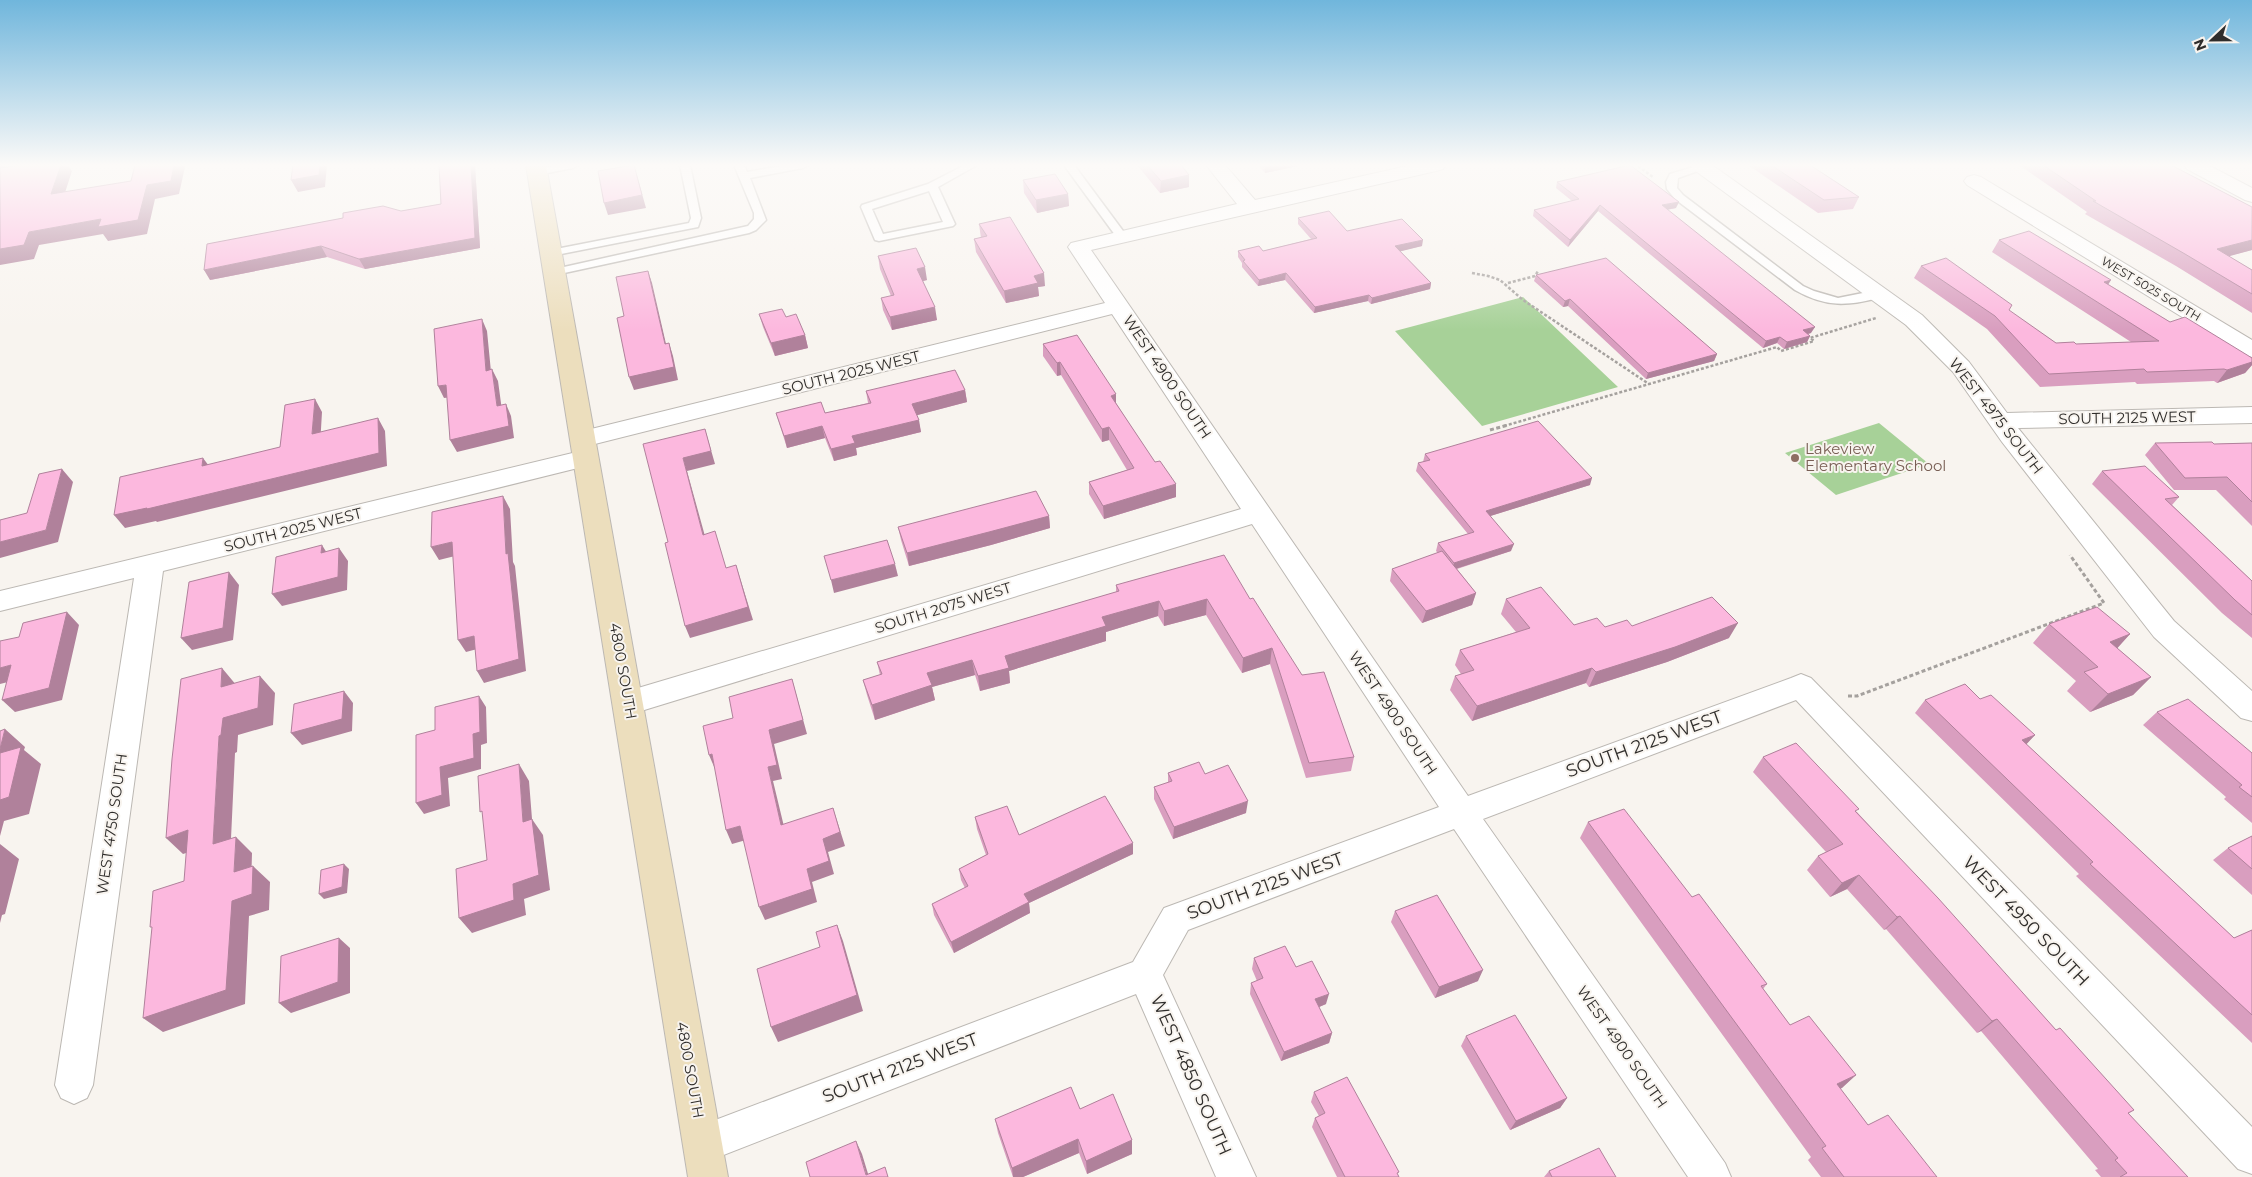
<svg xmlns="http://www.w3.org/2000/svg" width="2252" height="1177" viewBox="0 0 2252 1177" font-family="Montserrat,sans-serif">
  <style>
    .green { fill: #a7d198 }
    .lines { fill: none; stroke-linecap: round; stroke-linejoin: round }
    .lane-casing { stroke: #bcb8b3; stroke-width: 3 }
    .street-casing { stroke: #bcb8b3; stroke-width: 2 }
    .secondary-casing { stroke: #bcb8b3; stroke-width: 2 }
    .path-far1 { stroke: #a5a19e; stroke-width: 2.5; stroke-dasharray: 3 2; stroke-linecap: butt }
    .path { stroke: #a5a19e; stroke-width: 3; stroke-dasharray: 4 2.5; stroke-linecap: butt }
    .lane { fill: #fff; fill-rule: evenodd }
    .street { fill: #fff; fill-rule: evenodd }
    .secondary { fill: #ecdebd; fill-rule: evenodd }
    .wall { fill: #d99ebf }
    .shaded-wall { fill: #b0819b }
    .building { fill: #fcb8de; stroke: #b0819b }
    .education-dot { fill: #8d6e63; stroke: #f8f4ef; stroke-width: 2 }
    .labels { text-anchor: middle; stroke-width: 4; stroke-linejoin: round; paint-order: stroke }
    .far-street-label { font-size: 12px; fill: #2f2d2b; stroke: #f8f4ef }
    .street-label { font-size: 15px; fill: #2f2d2b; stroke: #f8f4ef }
    .education-label { font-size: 15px; fill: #785e54; stroke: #f8f4ef; text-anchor: start }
    .near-street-label { font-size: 18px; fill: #2f2d2b; stroke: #f8f4ef }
  </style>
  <rect width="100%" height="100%" fill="#f8f4ef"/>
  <path class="green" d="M1523,297L1618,387L1482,426L1395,331Z
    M1879,423L1929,464L1836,495L1785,453Z"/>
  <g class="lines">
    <defs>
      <path id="lane" d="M558,165H578L573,168L537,175L532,172L533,170Z
        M680,165H690L701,218L698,227L551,256L545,253L551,250L689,223L691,218Z
        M734,165H744L747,172L787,165H808L803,168L750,178L766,220L756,230L749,233L555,275L549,272L555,269L748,226L754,219V213Z
        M965,165H977L938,187L955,224L953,226L879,241L875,240L861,207L862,205L928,184ZM929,191L943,222L883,234L872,209Z
        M1064,165H1074L1126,235L1128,237L1126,239H1118Z
        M1700,165H1708L1709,167L1678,178L1677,188L1683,195L1803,286L1814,291L1838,298L1878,290L1882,291L1884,294L1882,297C1848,306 1827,308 1795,290L1675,199L1667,189L1666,182L1670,174Z"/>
      <path id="street" d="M1206,165H1225L1255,200L1412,165H1446L1443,169L1436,171L1091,250L1468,796L1791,678L1801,674L1811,678L2252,1127V1174L2238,1169L1796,700L1483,819L1725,1163L1731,1177H1688L1454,829L1188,930L1163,975L1256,1177H1216L1136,994L703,1163L689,1158L684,1144L689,1130L1133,962L1164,908L1439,807L1252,524L628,715L617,711L613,703L617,695L628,691L1241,509L1112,314L583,447L574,445L571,439L574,433L583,431L1105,303L1068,247L1071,243L1237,204Z
        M1691,165H1712L1922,315L1969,362L2007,413L2252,407V423L2018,428L2174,621L2252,691V721L2241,718L2154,637L2002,442L1953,372L1906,325L1693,169Z
        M2184,165H2208L2252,188V202L2245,200L2187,169Z
        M1974,175L1981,177L2252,340V357L2244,355L1967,185L1964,181L1967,177Z
        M585,450L594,452L597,458L594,464L163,571L93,1085L87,1098L74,1104L61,1098L55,1085L134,578L0,611V591Z"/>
      <path id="secondary" d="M526,165H546L728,1177H688Z"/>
    </defs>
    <use href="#lane" class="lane-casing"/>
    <use href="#street" class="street-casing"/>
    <use href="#secondary" class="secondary-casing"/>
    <path class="path-far1" d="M1638,166L1653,177
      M1472,273L1488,276L1500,280L1523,300L1649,384
      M1508,283L1535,276L1538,271
      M1504,426L1777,347L1781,351L1814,341L1810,338L1876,318"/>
    <path class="path" d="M1490,430L1508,425
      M1848,696H1857L2104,603L2070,555"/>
    <use href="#lane" class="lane"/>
    <use href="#street" class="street"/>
    <use href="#secondary" class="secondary"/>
  </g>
  <path class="wall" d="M439,165H475L480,248L365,269L327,257L210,280L343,218L401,211L441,204Z
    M1137,165H1181L1189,175V187L1160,193Z
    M1258,165H1302L1265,173Z
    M1748,165H1810L1859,197L1853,209L1818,213Z
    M2019,165H2171L2252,207V250L2228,256L2252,270V313L2176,266L2085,214L2087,212Z
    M1023,180L1068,194L1069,206L1037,213L1024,193Z
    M1557,182L1676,208L1667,210L1811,333L1808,334L1810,336L1807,342L1784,349L1777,343L1763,348L1598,211L1568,247L1533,216L1534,210L1572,201L1556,188Z
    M1298,218L1347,231L1422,246L1400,251L1431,283L1430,289L1371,304L1368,301L1314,313L1285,280L1258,286L1242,267V263L1238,257V251H1263L1311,239L1298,224Z
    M979,224L1045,286L1038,287L1039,296L1006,303L976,252L974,239L981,238Z
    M1999,240L2108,284L2170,322L2252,358V365L2245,373L2217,383L2214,381L2137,384L2135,382L2040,387L1987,329L1914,278L1921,266L2009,311L2056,343L2076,344L2131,342L1992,252Z
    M878,256L927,280L923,281L937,320L892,330L883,310L881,298L891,296L880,269Z
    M1536,275L1717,354L1714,361L1646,379L1568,306L1563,307L1534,281Z
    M759,314L786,317L805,335L808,348L775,356L763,327Z
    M1043,344L1116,403L1176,497L1104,519L1089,494V482L1127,470L1109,440L1102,442L1061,375L1057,376L1043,356Z
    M965,390L967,402L917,415L921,432L856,448L857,455L834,461L825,438L787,448L776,413H825L868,403L866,391Z
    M2155,443L2214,444L2252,443V526L2216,490H2174L2145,455Z
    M1425,454L1590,485L1490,516L1511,551L1457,569L1476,593L1472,605L1422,623L1390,581L1392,569L1438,553L1436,551L1438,543L1468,534L1416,471L1418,463L1423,462Z
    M2102,471L2179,497L2172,505L2252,581V638L2222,613L2092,484Z
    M1049,516L1050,528L991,545L909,566L901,540L898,527Z
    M1116,585L1250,599L1354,757L1351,771L1306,778L1270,664L1242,673L1206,615L1164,626L1158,616L1106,632V641L1009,671L1010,683L980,691L975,675L932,687L935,700L875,720L867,695L863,680L880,675L877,662L1116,592Z
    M1506,599L1574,625L1605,627L1632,626L1729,638L1667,662L1589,687L1586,683L1472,721L1450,690L1455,676L1461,674L1455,665L1460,650L1516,632L1501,614Z
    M2049,624L2130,634L2117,648L2151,677L2133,695L2090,712L2067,691L2076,681L2033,643Z
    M1925,700L2035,735L2026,744L2234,938L2252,930V1043L2076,876L2079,874L1915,713Z
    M2157,712L2252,753V823L2224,799L2226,797L2143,725Z
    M1763,757L1857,812L2056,1030L2134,1110L2128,1114L2188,1177H2101L2095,1170L2098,1169L1981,1031L1977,1033L1886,929L1884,930L1847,889L1830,897L1807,870L1818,856L1826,852L1753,772Z
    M1168,773L1205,774L1246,813L1173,839L1154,799V787L1168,783Z
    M975,817L1019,835L1133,854L1029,903L1030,913L954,953L934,915L932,904L965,888L961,880L959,869L986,855L977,829Z
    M1588,822L1692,897L1767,984L1763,989L1790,1025L1856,1075L1840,1089L1868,1125L1937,1177H1821L1808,1160L1811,1157L1580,838Z
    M2252,836V895L2213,860L2228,848Z
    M1395,911L1478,981L1435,998L1391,922Z
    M1254,958L1296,967L1326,1004L1319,1007L1332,1033L1329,1043L1281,1061L1250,994L1251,983L1257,981L1252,969Z
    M1466,1036L1567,1098L1560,1108L1510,1130L1461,1046Z
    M1314,1092L1398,1175L1399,1177H1337L1312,1127L1315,1118L1319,1116L1311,1102Z
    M1080,1109L1132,1140V1154L1087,1174L1079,1153L1023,1177H1013L998,1133L995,1119Z
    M1549,1171L1616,1177H1544Z"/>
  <path class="shaded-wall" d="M0,165H5L0,182Z
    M61,165H68L72,171L60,208L51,194Z
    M174,165H183L185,167L179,194L155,199L147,234L108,241L103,234L39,245L34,259L0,265V249L29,232L101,219Z
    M320,165H327L325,187L298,192L291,180Z
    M471,165H475L480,248L365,269L359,259L475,238Z
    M634,165L646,208L608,215L604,203Z
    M1265,165H1302L1265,173Z
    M1189,175V187L1160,193L1161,181Z
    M1068,194L1069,206L1037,213L1036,200Z
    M1679,202L1676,208L1659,211L1662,205Z
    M1600,205L1598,211L1568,247L1570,240Z
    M1423,240L1422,246L1394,253L1395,246Z
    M2252,240V250L2208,262L2217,249Z
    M321,246L327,257L210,280L204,270Z
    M925,267L927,280L919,282L917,269Z
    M648,271L652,283L669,357L665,344Z
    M1044,273L1045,286L1038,287L1039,296L1006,303L1004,291L1034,276Z
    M1286,273L1285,280L1258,286L1259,280Z
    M2111,280L2103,293L2104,282Z
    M1431,283L1430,289L1371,304L1372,298Z
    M1369,295L1368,301L1314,313L1315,307Z
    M1570,299L1568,306L1563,307L1565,301Z
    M935,307L937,320L892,330L890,317Z
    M482,319L487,331L492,382L486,371Z
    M1815,327L1811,333L1800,336L1803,330Z
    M805,335L808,348L775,356L771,343Z
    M1810,336L1807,342L1784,349L1787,342Z
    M1780,337L1777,343L1763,348L1766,341Z
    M669,343L673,356L678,380L634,390L629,377Z
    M1717,354L1714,361L1646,379L1648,373Z
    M1060,362L1061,375L1057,376V363Z
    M2252,362V365L2245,373L2217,383L2227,370Z
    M492,369L498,381L503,418L497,406Z
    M446,385L452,397L444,398L438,386Z
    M965,390L967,402L914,416L912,404Z
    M1116,394V407L1111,396Z
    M315,399L322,412L320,446L312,434Z
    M506,404L511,416L514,438L457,452L450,440Z
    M378,418L385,431L387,466L157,522L156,521L125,528L114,515Z
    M919,420L921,432L856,448L857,455L834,461L831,449L852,436Z
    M822,426L825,438L787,448L784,436Z
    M1109,427V440L1102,442V429Z
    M705,429L715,464L687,471L708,547L703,535L683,458Z
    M203,458L212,470L202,466Z
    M62,469L73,482L58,542L0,558V542L46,530Z
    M1592,478L1590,485L1484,518L1486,511Z
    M1176,484V497L1104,519L1103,506Z
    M503,496L510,509L513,562L515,566L526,671L484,683L477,671L506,554Z
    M1049,516L1050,528L991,545L909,566L907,553Z
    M452,542L459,555L439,560L431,547Z
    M1514,544L1511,551L1452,570L1454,563Z
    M322,545L330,558L321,553Z
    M339,548L348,561L347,590L282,606L272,594Z
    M895,564L898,576L834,593L831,580Z
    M736,565L753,620L690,638L685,626Z
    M229,572L239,585L233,640L192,650L181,638Z
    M1476,593L1472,605L1422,623L1426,611Z
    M1207,599L1206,615L1164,626V611Z
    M1159,601L1158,616L1106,632V641L1009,671L1010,683L980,691L978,676L1005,656L1102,617Z
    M67,612L79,625L62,700L15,712L2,700Z
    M1738,623L1729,638L1667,662L1589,687L1596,672Z
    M2130,634L2113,653L2110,642Z
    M474,636L481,648L466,652L458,640Z
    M1272,648L1270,664L1242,673L1243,658Z
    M972,660L975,675L932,687L935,700L875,720L872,705L927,673Z
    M11,665L24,678L0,684V668Z
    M222,668L237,686L221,687Z
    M1592,668L1586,683L1472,721L1477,706Z
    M260,676L275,693L273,725L238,735L237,752L235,753L230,860L213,844L219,736L223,718Z
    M2151,677L2133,695L2090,712L2108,694Z
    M792,679L807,734L774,744L782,779L773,781L787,839L781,825L768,767L769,730Z
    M344,691L353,703L352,731L302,745L291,733Z
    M479,696L486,707L487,743L481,745V769L448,778L450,806L424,814L416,803L440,767L473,734Z
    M5,729L25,747L24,750L41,764L29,814L4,821L0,836V749Z
    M2035,735L2023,748L2022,740Z
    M712,754L715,769L709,755Z
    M519,764L529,781L532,819L543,835L550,890L524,899L526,915L472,933L459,918L513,884L523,822Z
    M1248,801L1246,813L1173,839L1174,827Z
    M833,808L845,846L828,852L834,874L812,882L817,902L765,920L759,907L807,869L823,839Z
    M740,826L746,840L732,844L726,830Z
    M188,830L205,847L183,854L166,838Z
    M236,837L252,853L251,888L234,872Z
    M1133,843V854L1029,903L1030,913L954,953L951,942L1024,894Z
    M0,844L19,859L5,914L2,915L0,923Z
    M344,864L349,869L347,893L324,899L319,894Z
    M253,866L270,882L269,910L249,916L245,1004L163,1032L143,1018L232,901Z
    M1859,875L1847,889L1830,897L1842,883Z
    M1900,916L1886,929L1884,930L1897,917Z
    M837,925L843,941L863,1011L778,1042L771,1027Z
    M339,938L350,948V993L291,1013L279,1003Z
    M1483,970L1478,981L1435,998L1439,987Z
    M1329,994L1326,1004L1312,1010L1315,999Z
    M1997,1019L1981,1031L1977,1033L1992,1021Z
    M1332,1033L1329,1043L1281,1061L1284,1052Z
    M1856,1075L1842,1088L1823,1097L1837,1084Z
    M1567,1098L1560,1108L1510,1130L1516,1121Z
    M1078,1139L1079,1153L1023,1177H1013L1012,1168Z
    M1132,1140V1154L1087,1174L1086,1161Z
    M856,1141L862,1154L869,1177H867Z"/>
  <path class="building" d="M21,165H61L51,194L131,181L135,165H174L171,181L147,185L138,220L98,227L101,219L29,232L24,245L0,249V168Z
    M293,165H320L319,175L291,180Z
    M439,165H471L475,238L359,259L321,246L204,270L207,244L343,218V213L383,206L401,211L441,204Z
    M634,165L642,195L604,203L598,171Z
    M1147,165H1181L1189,175L1161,181Z
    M1630,165L1679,202L1662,205L1815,327L1803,330L1810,336L1787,342L1780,337L1766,341L1600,205L1570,240L1534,210L1579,199L1557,182Z
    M1771,165H1810L1859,197L1824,200Z
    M2043,165H2171L2252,207V240L2217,249L2252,270V294L2185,254L2093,201H2096Z
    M1055,174L1068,194L1036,200L1023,180Z
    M1329,211L1347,231L1402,219L1423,240L1395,246L1431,283L1372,298L1369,295L1315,307L1286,273L1259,280L1243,261L1245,260L1238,251L1259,246L1263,251L1317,238L1298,218Z
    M1010,217L1044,273L1034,276L1038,283L1004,291L974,239L987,236L979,224Z
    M2029,231L2111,280L2104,282L2170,322L2185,317L2252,358V362L2227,370L2224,369L2147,372L2144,369L2049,374L1995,316L1921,266L1946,258L2012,305L2009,310L2056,343L2074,342L2076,344L2159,341L1999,240Z
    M916,248L925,267L917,269L935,307L890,317L881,298L894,295L878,256Z
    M1606,258L1717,354L1648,373L1570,299L1565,301L1536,275Z
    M648,271L665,344L669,343L674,367L629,377L617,318L624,316L616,277Z
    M782,309L786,317L796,314L805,335L771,343L759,314Z
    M482,319L486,371L492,369L497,406L506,404L509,426L450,440L446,385L438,386L434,329Z
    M1077,335L1116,394L1111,396L1155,462L1160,461L1176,484L1103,506L1089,482L1134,468L1109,427L1102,429L1060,362L1057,363L1043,344Z
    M955,370L965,390L912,404L919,420L852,436L855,443L831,449L822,426L784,436L776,413L821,402L825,413L871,403L866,391Z
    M315,399L312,434L378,418L379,453L147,509V508L114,515L120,477L203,458L202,466L280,447L285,405Z
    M1538,421L1592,478L1486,511L1514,544L1454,563L1438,543L1474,532L1418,463L1430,460L1425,454Z
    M705,429L711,451L683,458L703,535L715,531L726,568L736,565L748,607L685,626L665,543L668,542L643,444Z
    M2212,442L2214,444L2252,443V502L2227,477L2185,478L2155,443Z
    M2145,466L2179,497L2165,499L2252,581V615L2235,600L2102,471Z
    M62,469L46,530L0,542V520L27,513L39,474Z
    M1036,491L1049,516L989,532L907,553L898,527Z
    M503,496L506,554L508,553L519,659L477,671L474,636L458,640L452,542L431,547L432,512Z
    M887,540L895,564L831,580L824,556Z
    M322,545L321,553L339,548L338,577L272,594L276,557Z
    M1442,551L1476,593L1426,611L1392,569Z
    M1224,555L1250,599L1253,598L1302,675L1324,672L1354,757L1309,763L1272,648L1243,658L1207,599L1164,611L1159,601L1102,617L1106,626L1005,656L1009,668L978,676L972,660L927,673L932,685L872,705L863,680L882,674L877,662L1119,591L1116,585Z
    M229,572L223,628L181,638L189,582Z
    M1541,587L1574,625L1597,618L1605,627L1627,620L1632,626L1712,597L1738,623L1675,647L1596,672L1592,668L1477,706L1455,676L1474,670L1460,650L1530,628L1506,599Z
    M2097,607L2130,634L2110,642L2151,677L2108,694L2084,672L2098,667L2049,624Z
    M67,612L49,688L2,700L11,665L0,668V641L19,637L23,623Z
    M222,668L221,687L260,676L258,708L223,718L221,735L219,736L213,844L236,837L234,872L253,866L252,894L232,901L226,990L143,1018L152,927H150L153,891L184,881L188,830L166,838L172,759L181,679Z
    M792,679L803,720L769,730L777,765L768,767L781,825L833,808L840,832L823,839L829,861L807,869L812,889L759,907L740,826L726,830L712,754L709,755L703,726L733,718L729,697Z
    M1965,684L1980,699L1991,695L2035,735L2022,740L2234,938L2252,930V1015L2090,864L2093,862L1925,700Z
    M344,691L342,719L291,733L294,704Z
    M479,696L480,732L473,734L474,758L440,767L442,795L416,803V735L435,730V707Z
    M2188,699L2252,753V797L2239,787L2242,785L2157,712Z
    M5,729L0,749V731Z
    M1796,743L1859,809L1855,811L1938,898L2056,1030L2060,1028L2134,1110L2128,1113L2188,1177H2120L2127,1173L2115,1160L2118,1158L1997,1019L1992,1021L1900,916L1897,917L1859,875L1842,883L1818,856L1843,844L1763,757Z
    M21,747L9,797L0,800V753Z
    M1199,762L1205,774L1228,765L1248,801L1174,827L1154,787L1172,781L1168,773Z
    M519,764L523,822L532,819L539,875L513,884L514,900L459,918L456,869L487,860L482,811L480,812L478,776Z
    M1105,796L1133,843L1024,894L1029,902L951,942L932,904L968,886L959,869L988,854L975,817L1007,806L1019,835Z
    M1624,809L1692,897L1699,894L1767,984L1761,986L1790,1025L1809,1016L1856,1075L1837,1084L1868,1125L1888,1115L1937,1177H1844L1822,1148L1826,1146L1588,822Z
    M2252,836V869L2228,848Z
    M344,864L342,887L319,894L321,870Z
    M1437,895L1483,970L1439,987L1395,911Z
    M837,925L857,995L771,1027L757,969L820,947L816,932Z
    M339,938L338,982L279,1003L281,956Z
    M1285,946L1296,967L1312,961L1329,994L1315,999L1332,1033L1284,1052L1251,983L1263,978L1254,958Z
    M1515,1015L1567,1098L1516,1121L1466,1036Z
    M1347,1077L1399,1172L1397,1173L1399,1177H1345L1315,1118L1325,1113L1314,1092Z
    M1071,1087L1080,1109L1113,1094L1132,1140L1086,1161L1078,1139L1012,1168L995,1119Z
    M856,1141L866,1175L885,1167L888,1177H810L806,1162Z
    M1599,1148L1616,1177H1552L1549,1171Z"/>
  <linearGradient id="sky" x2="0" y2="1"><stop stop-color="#70b6dc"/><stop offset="0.5" stop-color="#fcfaf8"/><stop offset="1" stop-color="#fcfaf8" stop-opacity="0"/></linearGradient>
  <rect width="2252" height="330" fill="url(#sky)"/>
  <circle class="education-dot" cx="1795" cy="458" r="5"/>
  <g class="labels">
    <g class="far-street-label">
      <text transform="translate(2151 289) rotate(31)" y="4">WEST 5025 SOUTH</text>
    </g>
    <g class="street-label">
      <text transform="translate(851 373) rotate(-14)" y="5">SOUTH 2025 WEST</text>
      <text transform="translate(1167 377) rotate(56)" y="5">WEST 4900 SOUTH</text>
      <text transform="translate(1996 416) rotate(52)" y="5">WEST 4975 SOUTH</text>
      <text transform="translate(2127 418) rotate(-1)" y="5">SOUTH 2125 WEST</text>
      <text transform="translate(293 530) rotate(-14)" y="5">SOUTH 2025 WEST</text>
      <text transform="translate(943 608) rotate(-17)" y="5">SOUTH 2075 WEST</text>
      <text transform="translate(623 671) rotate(80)" y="5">4800 SOUTH</text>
      <text transform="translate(1393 713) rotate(56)" y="5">WEST 4900 SOUTH</text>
      <text transform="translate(112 824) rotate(-82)" y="5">WEST 4750 SOUTH</text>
      <text transform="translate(1622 1047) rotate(55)" y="5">WEST 4900 SOUTH</text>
      <text transform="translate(690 1070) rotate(80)" y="5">4800 SOUTH</text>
    </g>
    <g class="education-label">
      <text x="1805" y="454">Lakeview<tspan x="1805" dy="17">Elementary School</tspan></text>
    </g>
    <g class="near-street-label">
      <text transform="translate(1644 744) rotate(-20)" y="6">SOUTH 2125 WEST</text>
      <text transform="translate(1265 886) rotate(-20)" y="6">SOUTH 2125 WEST</text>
      <text transform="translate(2026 921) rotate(46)" y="6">WEST 4950 SOUTH</text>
      <text transform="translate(900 1068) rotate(-21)" y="6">SOUTH 2125 WEST</text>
      <text transform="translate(1191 1075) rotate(66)" y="6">WEST 4850 SOUTH</text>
    </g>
  </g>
  <g transform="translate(2212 40) rotate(248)" stroke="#f8f4ef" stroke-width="4" paint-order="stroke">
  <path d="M0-4L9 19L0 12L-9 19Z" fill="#2f2d2b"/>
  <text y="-8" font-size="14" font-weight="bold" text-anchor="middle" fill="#2f2d2b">N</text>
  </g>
</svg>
